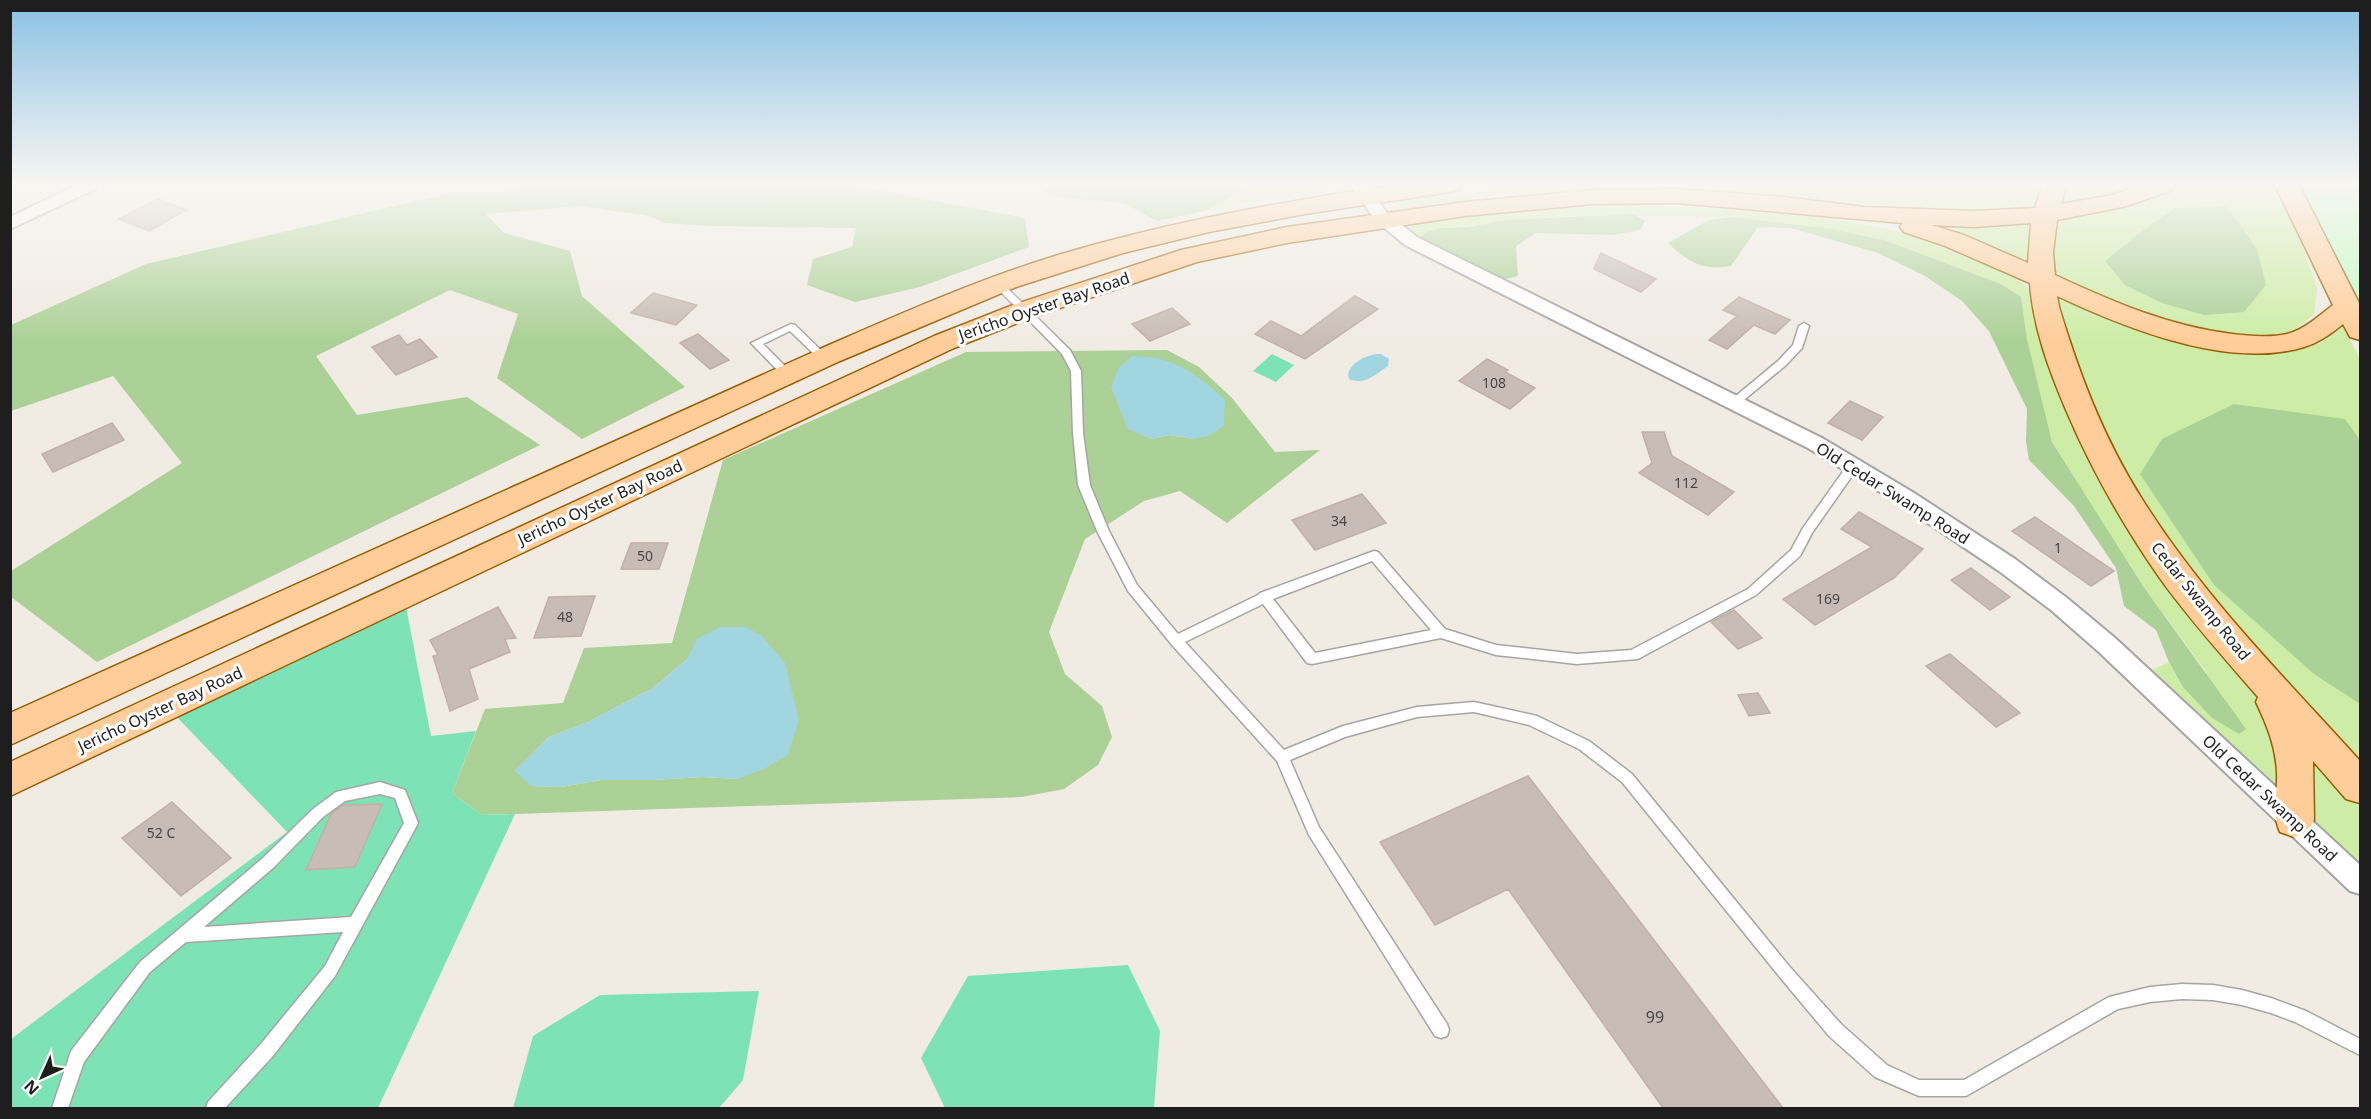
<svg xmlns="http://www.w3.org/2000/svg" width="2371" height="1119" viewBox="0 0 2371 1119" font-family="'Noto Sans',sans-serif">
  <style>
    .grass { fill: #cdeda7 }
    .forest { fill: #abd196; fill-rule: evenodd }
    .park { fill: #befcbf }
    .pitch { fill: #7de3b6 }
    .water { fill: #a1d5e0 }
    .building { fill: #c8bdb6; stroke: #c2b0a5; stroke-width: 1.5 }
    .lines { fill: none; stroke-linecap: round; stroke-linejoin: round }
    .lane-casing { stroke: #a5a5a5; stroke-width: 3 }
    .street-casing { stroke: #a5a5a5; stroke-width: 4 }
    .primary-casing { stroke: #985d00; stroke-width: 3 }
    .lane { fill: #fff; fill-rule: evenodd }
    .street { fill: #fff; fill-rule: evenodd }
    .primary { fill: #ffcd99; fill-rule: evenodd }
    .labels { text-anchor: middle; stroke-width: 6; stroke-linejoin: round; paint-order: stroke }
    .number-label { font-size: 14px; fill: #484644 }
    .street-label { font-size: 16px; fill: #1e1e1e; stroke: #fff }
    .near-number-label { font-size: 16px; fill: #484644 }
  </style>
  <rect width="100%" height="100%" fill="#f0ebe3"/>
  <path class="grass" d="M1254,185H1332L1331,190C1303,200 1275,199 1246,202C1232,203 1218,208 1205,211Z
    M1548,185H2043L2036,210L1967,211L1901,208L1811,198L1703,190L1609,189L1504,194L1413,208L1393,204L1405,199Z
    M2067,185H2138L2108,195L2070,204L2063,200Z
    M2183,185H2276L2295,226L2317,288L2314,315C2306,321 2296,331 2287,333C2205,353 2126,306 2053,276L2057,220L2134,206Z
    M1635,205L1699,207L1815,217L1869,225L1904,233L2011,275L2024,284L2035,296L2068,392L2283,727L2290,813L2143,674L2169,662L2183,687L2207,673L2143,586L2052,442L2027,339L2021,297L2001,284L1884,240L1831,229L1732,217L1573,215L1443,228L1417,239L1410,233L1416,222L1426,218L1544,207Z
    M2032,222L2028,264L1961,237L1951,231L1971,223Z
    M2056,293L2128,325L2197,346L2265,354L2321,343L2338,326L2345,329L2360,360V771C2263,670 2162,548 2101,421C2081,380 2068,336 2056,293Z
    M2311,758L2360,807V870L2312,825Z"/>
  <path class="forest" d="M527,185H836L868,188L1025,218L1029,247L920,287L855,302L807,285L813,259L852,247L856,228L711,226L665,223L649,216L581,206L486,214L504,233L570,251L582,296L685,387L582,439L497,378L518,314L450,290L316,356L357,415L467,397L540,445L97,662L11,597V571L182,463L113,376L11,411V325L146,264L455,192H503Z
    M1036,185H1254L1205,211L1157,221L1124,203L1055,197Z
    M2227,207L2257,249L2266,285L2244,312L2204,315L2162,303L2125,285L2105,261L2140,233L2175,208Z
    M1633,214L1645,221L1640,230L1613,235L1536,233L1516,246L1518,276L1502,280L1417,239L1429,231L1443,228L1468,227L1507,220Z
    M1732,217L1831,229L1884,240L2001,284L2021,297L2027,339L2052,442L2143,586L2246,729L2239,734L2212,718L2183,687L2169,662L2156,630L2124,606L2116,568L2074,506L2029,460L2026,441L2027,409L1989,331L1962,301L1925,276L1878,253L1791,228L1758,227L1731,266C1703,271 1688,262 1668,243L1709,220Z
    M1167,350L1199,367L1232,398L1275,452L1320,450L1227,523L1180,491L1144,501L1085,539L1049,632L1065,674L1102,706L1112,737L1098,765L1064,789L1022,797L482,815L452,793L485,709L563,703L584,648L672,643L723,460L966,352ZM1111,387L1194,439L1169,435L1151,439ZM687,659L737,779L702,777L654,780H601L561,787L533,786L515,771L549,737L588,722L653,688Z
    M2234,404L2345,419L2360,440V704L2314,674L2214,585L2140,474L2162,439Z"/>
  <path class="park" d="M2300,185H2360V305Z"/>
  <path class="pitch" d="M1272,354L1294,365L1276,382L1253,371Z
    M406,607L431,736L476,731L452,793L482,815L515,814L378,1108H11V1039L287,832L174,714Z
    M1128,965L1160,1031L1154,1108H945L921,1058L968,976Z
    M759,991L743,1080L719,1108H513L533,1036L600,995Z"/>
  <path class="water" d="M1381,354L1389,359L1388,366C1376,374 1364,386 1349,379C1344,365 1368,353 1381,354Z
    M1132,356C1173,356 1196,373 1225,400L1224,426L1208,436L1194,439L1169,435L1151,439L1128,429L1111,387L1119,368Z
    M720,627H746L762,636L785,663L799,720L788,755L764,769L737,779L702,777L654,780H601L561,787L532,786L514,771L549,737L588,722L653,688L687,659L697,639Z"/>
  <path class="building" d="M158,199L187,210L149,231L119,219Z
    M1601,253L1656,279L1641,292L1594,269Z
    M653,293L697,305L676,325L631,313Z
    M1355,296L1378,309L1305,359L1255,334L1271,321L1301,336Z
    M1739,297L1790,320L1775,334L1754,325L1727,349L1709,340L1737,316L1723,310Z
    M1172,308L1190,324L1150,341L1132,324Z
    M698,334L729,360L710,369L680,343Z
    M399,335L407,345L420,339L437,357L396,375L372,347Z
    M1487,359L1508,370L1505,372L1535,388L1510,409L1459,381Z
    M1850,401L1883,417L1862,440L1828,423Z
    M112,423L124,440L53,472L42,454Z
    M1642,432H1664L1672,456L1734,492L1708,515L1639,473L1652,463Z
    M1362,494L1386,523L1315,550L1292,520Z
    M1859,512L1923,549L1894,578L1815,625L1783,599L1872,547L1841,529Z
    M2035,517L2114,571L2091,586L2012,531Z
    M631,543H668L659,569H621Z
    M1971,568L2010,597L1990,610L1951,580Z
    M595,596L581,636L534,638L549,597Z
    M498,607L516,638L505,639L510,652L469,669L478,699L450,711L433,656L438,655L430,640Z
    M1734,610L1762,638L1738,649L1711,622Z
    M1950,654L2020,713L1996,727L1926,666Z
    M1758,693L1770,713L1749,716L1738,695Z
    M1528,776L1783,1108H1663L1508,889L1435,925L1380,842Z
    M172,802L231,858L181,896L122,838Z
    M382,804L355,867L306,870L331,814L343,805Z"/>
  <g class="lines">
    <defs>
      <path id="lane" d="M999,282L1002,283L1070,350L1081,371L1083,433L1090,485L1109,531L1137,585L1178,634L1258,595L1260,593L1374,551L1378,552L1445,629L1496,645L1577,654L1631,650L1748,589L1791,550L1803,528L1849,463H1857L1859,466L1812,533L1800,556L1756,595L1638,659L1577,664L1496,655L1441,638L1312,664L1307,663L1263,604L1185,642L1284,750L1343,726L1417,707L1474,702L1537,716L1589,741L1632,774L1789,966L1841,1024L1887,1065L1919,1080H1964L2109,997L2150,987L2182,984L2213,985L2242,990L2271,998L2306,1011L2360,1039V1055L2295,1022L2271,1013L2242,1005L2213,1000L2182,999L2150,1002L2118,1009L1966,1096H1919L1875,1077L1829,1036L1779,976L1622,782L1579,749L1529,725L1474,712L1417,717L1345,737L1290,760L1319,827L1447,1024L1449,1030L1447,1036L1441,1038L1435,1036L1309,835L1277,761L1172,645L1128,591L1097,531L1078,485L1073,433L1071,371L1062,354L996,287L994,285ZM1372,561L1431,630L1315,653L1273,599Z
        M1804,323L1809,326L1802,348L1786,365L1739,404H1731L1730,402L1731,400L1778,361L1793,345L1799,326Z
        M791,324L795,325L829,358L828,360H820L790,331L763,344L792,373L793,375L788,378L784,377L751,343Z
        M380,782L405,790L418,823L416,827L335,976L272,1057L225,1108H206L208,1102L260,1045L325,966L343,932L186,942L150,972L84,1062L68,1108H52L71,1051L140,962L263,858L313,809L336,792ZM380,794L395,798L404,823L351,917L204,927L273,868L323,817L345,801Z"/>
      <path id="street" d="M77,185H97L95,189L10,229V217Z
        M1351,185H1367L1387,213L1417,237L1822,438L1914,493L2015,559L2067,598L2115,638L2360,865V894L2350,891L2099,652L2051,610L1999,571L1898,503L1808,448L1405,245L1375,220Z"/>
      <path id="primary" d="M1397,185H1462L1459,190L1450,192L1305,214L1209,232L1123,253L1016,287L840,361L10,745V713L820,349C898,315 976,280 1058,255C1169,222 1283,201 1397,185Z
        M2043,185H2067L2061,204L2112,195L2141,185H2175L2172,190L2127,206L2057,220L2053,252L2055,275C2113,302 2169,326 2232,334C2250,336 2270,338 2287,334C2304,330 2320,315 2333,305L2275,185H2299L2360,305V340L2350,337L2343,324C2331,334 2318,343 2304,347C2229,370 2125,328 2057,296L2059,307C2080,376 2103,437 2142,499C2202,595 2284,677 2360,761V803L2346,799L2313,761L2314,820L2308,832L2294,837L2280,832C2271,813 2278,793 2277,773C2276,747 2267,725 2256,702L2258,697C2226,660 2188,618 2159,577C2123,525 2091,469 2066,410C2049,370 2033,327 2030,283L1945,246L1904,232L1900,227L1903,223L1677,203L1593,204L1465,216L1287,243L1197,262L1033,317L954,348L10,796V762L934,336L1013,305L1181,250L1287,227L1465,202L1593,190L1677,189L1784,197L1865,207L1974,211L2035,208ZM2031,223L2028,263L1964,235L1931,225L1974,227Z"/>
    </defs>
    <use href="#lane" class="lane-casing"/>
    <use href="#street" class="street-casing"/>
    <use href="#primary" class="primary-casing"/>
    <use href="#lane" class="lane"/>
    <use href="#street" class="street"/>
    <use href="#primary" class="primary"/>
  </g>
  <linearGradient id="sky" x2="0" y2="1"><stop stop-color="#8bc1e5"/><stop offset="0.54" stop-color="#f8f6f2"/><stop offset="1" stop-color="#f8f6f2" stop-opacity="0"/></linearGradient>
  <rect width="2371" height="341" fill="url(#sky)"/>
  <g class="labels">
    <g class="number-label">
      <text x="1494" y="388">108</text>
      <text x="1686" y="488">112</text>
      <text x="1339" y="526">34</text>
      <text x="2058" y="553">1</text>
      <text x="645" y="561">50</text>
      <text x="1828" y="604">169</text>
      <text x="565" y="622">48</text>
      <text x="161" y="838">52 C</text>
    </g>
    <g class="street-label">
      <text transform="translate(1044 306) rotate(-19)" y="6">Jericho Oyster Bay Road</text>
      <text transform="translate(1893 493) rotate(32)" y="6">Old Cedar Swamp Road</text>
      <text transform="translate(600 502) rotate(-25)" y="6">Jericho Oyster Bay Road</text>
      <text transform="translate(2201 601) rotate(51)" y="6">Cedar Swamp Road</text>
      <text transform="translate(160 709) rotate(-25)" y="6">Jericho Oyster Bay Road</text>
      <text transform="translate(2270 798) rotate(43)" y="6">Old Cedar Swamp Road</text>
    </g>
    <g class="near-number-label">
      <text x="1655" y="1023">99</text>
    </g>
  </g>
  <rect width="2371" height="1119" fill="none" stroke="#1e1e1e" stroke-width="24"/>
  <g transform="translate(42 1077) rotate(225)" stroke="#ffffff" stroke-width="4.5" paint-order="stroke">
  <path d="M0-4.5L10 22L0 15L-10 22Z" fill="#1e1e1e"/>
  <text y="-9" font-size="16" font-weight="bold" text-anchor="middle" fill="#1e1e1e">N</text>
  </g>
</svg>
